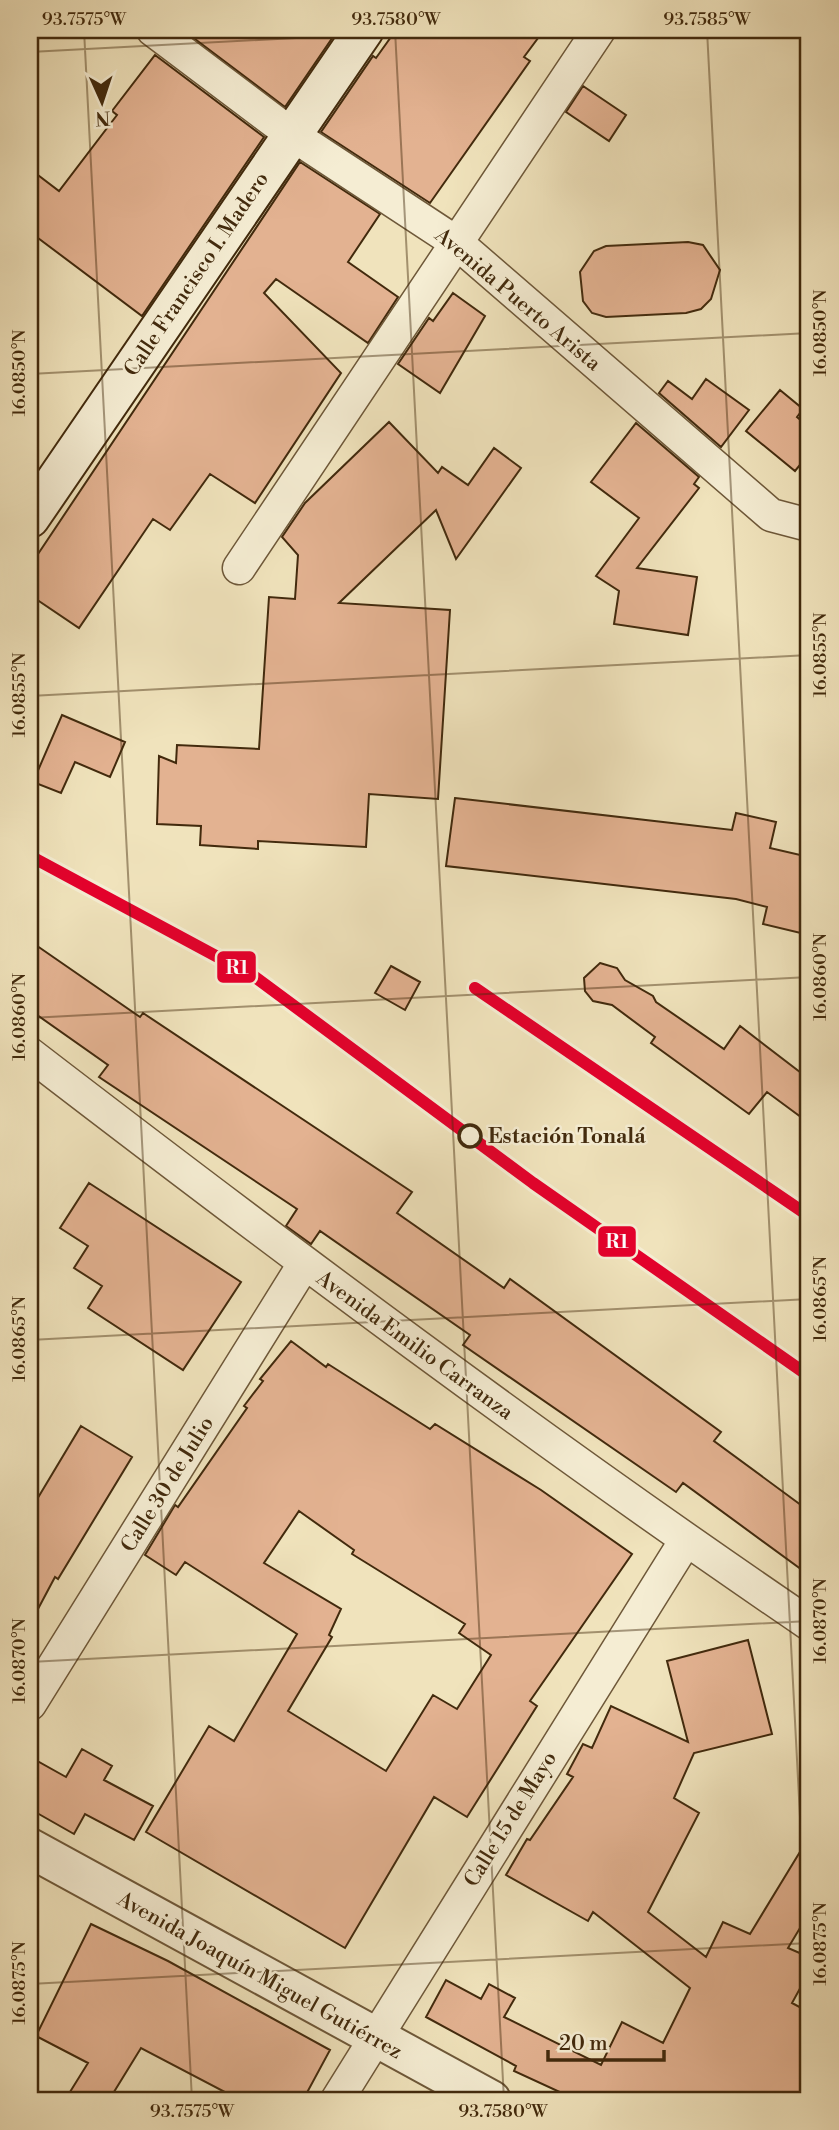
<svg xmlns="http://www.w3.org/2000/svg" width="839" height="2130" viewBox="0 0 839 2130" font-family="'Libre Bodoni',serif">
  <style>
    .building { fill: #e3b291; stroke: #422a0d; stroke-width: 2; fill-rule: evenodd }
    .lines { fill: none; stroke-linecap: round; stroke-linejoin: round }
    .minor-casing { stroke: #6e5839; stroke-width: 35 }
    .tertiary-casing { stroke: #6e5839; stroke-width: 42 }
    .secondary-casing { stroke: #422a0d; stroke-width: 42 }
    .minor { stroke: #f5edd3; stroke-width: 32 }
    .tertiary { stroke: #f5edd3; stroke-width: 38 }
    .secondary { stroke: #f5edd3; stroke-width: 38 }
    .rail-1-casing { stroke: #f5edd3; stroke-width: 18 }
    .rail-1 { stroke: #e4002b; stroke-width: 12 }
    .ticks { fill: none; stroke: #422a0d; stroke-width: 2; stroke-opacity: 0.45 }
    .stop-dot { fill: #f5edd3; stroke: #422a0d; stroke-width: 3.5 }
    .labels { text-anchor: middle; stroke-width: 5; stroke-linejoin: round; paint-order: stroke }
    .street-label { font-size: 21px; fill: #422a0d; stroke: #f5edd3 }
    .stop-label { font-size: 21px; font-weight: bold; fill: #422a0d; stroke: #f5edd3; text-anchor: start }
    .line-badge { stroke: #f5edd3; stroke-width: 2.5 }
    .badge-label { font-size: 19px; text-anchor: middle; font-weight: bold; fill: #fff }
    .neatline { fill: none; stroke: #422a0d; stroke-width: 2.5 }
    .ticks-label { font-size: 18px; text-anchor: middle; fill: #422a0d }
  </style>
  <rect width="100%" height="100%" fill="#f0e3bc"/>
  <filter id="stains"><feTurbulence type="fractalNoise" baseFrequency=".00286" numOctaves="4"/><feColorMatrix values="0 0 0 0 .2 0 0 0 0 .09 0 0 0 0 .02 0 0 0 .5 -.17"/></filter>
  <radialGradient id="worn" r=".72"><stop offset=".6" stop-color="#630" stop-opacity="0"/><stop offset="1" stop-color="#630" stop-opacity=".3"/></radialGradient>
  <path class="building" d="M183,30H334L337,31L285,107Z
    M396,30H544L524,57L530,61L430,203L321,132L373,56L376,58Z
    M155,55L264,137L142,316L30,232V169L59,191L117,115L112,111Z
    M583,86L626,115L609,141L566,112Z
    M300,162L380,214L348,262L398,297L368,343L276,279L264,293L341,373L255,503L210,474L170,530L153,519L79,628L30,595V566Z
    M688,242L703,245L720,270L711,299L701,309L686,313L606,317L592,313L583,301L580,272L594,251L606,246Z
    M453,293L485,316L440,393L398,364L429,318L433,321Z
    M706,379L749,410L721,447L659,393L668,381L692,399Z
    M780,390L803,409L797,417L809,427V454L795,471L746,431Z
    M389,422L438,473L442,467L468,485L494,448L521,468L456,559L436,510L339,603L450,610L438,799L369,794L366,847L258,841V849L200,845L201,826L157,824L159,756L176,763L177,745L259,749L269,597L295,599L298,555L282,537L305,503Z
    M636,423L699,477L694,484L699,488L637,568L697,577L688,635L614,624L619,591L596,576L639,518L591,482Z
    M62,715L125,742L110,777L75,762L61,793L33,782Z
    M455,798L732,830L736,813L776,822L770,848L809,857V935L763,924L767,907L736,899L446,866Z
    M30,941L140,1017L143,1013L412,1192L397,1213L504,1288L510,1279L721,1432L714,1441L809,1511V1575L683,1483L676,1492L463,1345L470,1335L320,1231L311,1244L286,1226L297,1209L99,1077L108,1065L30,1010Z
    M600,963L617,968L625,980L653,996L656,1002L724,1049L740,1026L809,1079V1123L767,1092L749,1114L651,1043L655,1037L612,1005L593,1001L585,991L584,978Z
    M391,966L420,982L405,1010L375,993Z
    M89,1183L241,1282L183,1370L88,1308L102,1286L74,1268L88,1246L60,1228Z
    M291,1341L326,1367L328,1364L430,1429L435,1424L541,1490L632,1554L530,1701L537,1706L467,1817L434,1797L345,1948L146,1832L209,1726L234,1741L297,1634L185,1562L176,1575L145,1555L175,1505L178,1507L247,1408L244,1406L263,1381L260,1379ZM299,1511L354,1550L352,1554L465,1624L459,1633L491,1655L457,1709L433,1695L386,1771L288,1711L332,1637L329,1635L341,1609L264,1563Z
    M81,1426L132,1457L58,1579L55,1577L30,1624V1511Z
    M748,1640L772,1734L694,1753L674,1798L699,1813L648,1912L706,1957L723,1922L750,1934L809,1837V1913L788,1948L809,1957V1972L792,2003L809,2012V2100H577L514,2071L516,2066L426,2017L446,1980L481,1999L489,1984L515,1998L504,2017L601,2065L622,2022L663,2043L690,1988L593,1912L588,1921L506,1875L527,1839L530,1840L573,1777L567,1774L583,1744L592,1748L611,1706L688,1742L667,1661Z
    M82,1749L112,1766L104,1780L153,1806L134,1840L85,1814L74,1834L30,1809V1757L66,1777Z
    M91,1924L168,1961L330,2050L303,2100H240L141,2048L109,2100H65L88,2063L36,2036Z"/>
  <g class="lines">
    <defs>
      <path id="minor" d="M153,30L291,134L457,243L771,515L809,525
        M239,568L599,30
        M30,1054C285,1250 543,1443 809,1624
        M30,1704L304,1264
        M337,2100L686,1540"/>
      <path id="tertiary" d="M30,1848L491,2100"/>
      <path id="secondary" d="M30,518L364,30"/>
    </defs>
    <use href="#minor" class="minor-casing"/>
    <use href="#tertiary" class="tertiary-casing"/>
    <use href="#secondary" class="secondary-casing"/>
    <use href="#minor" class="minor"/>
    <use href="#tertiary" class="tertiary"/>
    <use href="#secondary" class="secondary"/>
    <defs>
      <path id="rail-1" d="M30,856L255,977L533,1183L809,1376
        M475,988L809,1216"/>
    </defs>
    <use href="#rail-1" class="rail-1-casing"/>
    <use href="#rail-1" class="rail-1"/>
  </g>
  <path class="ticks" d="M84,30L192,2100M395,30L504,2100M707,30L809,1990M30,52L446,30M30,374L809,333M30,696L809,655M30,1018L809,977M30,1340L809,1299M30,1662L809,1621M30,1984L809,1943"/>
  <circle class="stop-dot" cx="470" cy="1136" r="11"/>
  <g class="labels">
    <g class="street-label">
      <text transform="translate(196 274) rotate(-56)" y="7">Calle Francisco I. Madero</text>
      <text transform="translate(518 299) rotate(40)" y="7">Avenida Puerto Arista</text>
      <text transform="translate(415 1345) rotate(36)" y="7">Avenida Emilio Carranza</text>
      <text transform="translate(167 1484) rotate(-58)" y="7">Calle 30 de Julio</text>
      <text transform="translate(510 1819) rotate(-58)" y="7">Calle 15 de Mayo</text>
      <text transform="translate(260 1975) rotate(29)" y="7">Avenida Joaquín Miguel Gutiérrez</text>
    </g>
    <g class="stop-label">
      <text x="488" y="1143">Estación Tonalá</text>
    </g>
  </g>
  <g class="line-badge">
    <rect x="216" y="950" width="41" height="34" rx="7" fill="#e4002b"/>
    <rect x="597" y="1225" width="40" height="33" rx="7" fill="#e4002b"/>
  </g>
  <g class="badge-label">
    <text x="237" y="974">R1</text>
    <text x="617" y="1248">R1</text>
  </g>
  <rect width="839" height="2130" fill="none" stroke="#f0e3bc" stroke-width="77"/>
  <g transform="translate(102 102) rotate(177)" stroke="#f5edd3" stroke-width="5" paint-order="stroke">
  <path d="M0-5L12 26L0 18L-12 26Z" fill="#422a0d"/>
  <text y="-10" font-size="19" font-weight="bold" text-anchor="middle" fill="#422a0d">N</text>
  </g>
  <path d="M548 2050v10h116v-10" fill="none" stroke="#422a0d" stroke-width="3.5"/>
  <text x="559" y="2050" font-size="21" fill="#422a0d" stroke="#f5edd3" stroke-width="5" paint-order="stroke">20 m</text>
  <rect x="38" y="38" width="762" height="2054" class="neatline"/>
  <g class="ticks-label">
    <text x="84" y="25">93.7575°W</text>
    <text x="396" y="25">93.7580°W</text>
    <text x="707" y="25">93.7585°W</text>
    <text transform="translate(820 333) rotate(-90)" y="6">16.0850°N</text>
    <text transform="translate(19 373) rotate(-90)" y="6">16.0850°N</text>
    <text transform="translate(820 655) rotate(-90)" y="6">16.0855°N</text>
    <text transform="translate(19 695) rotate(-90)" y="6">16.0855°N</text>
    <text transform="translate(820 977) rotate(-90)" y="6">16.0860°N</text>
    <text transform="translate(19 1017) rotate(-90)" y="6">16.0860°N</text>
    <text transform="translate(820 1299) rotate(-90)" y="6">16.0865°N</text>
    <text transform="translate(19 1339) rotate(-90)" y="6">16.0865°N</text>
    <text transform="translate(820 1621) rotate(-90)" y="6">16.0870°N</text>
    <text transform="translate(19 1661) rotate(-90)" y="6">16.0870°N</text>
    <text transform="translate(820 1944) rotate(-90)" y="6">16.0875°N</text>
    <text transform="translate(19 1983) rotate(-90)" y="6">16.0875°N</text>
    <text x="192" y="2117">93.7575°W</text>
    <text x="503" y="2117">93.7580°W</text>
  </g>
  <rect width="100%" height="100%" filter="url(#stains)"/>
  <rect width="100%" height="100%" fill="url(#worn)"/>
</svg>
